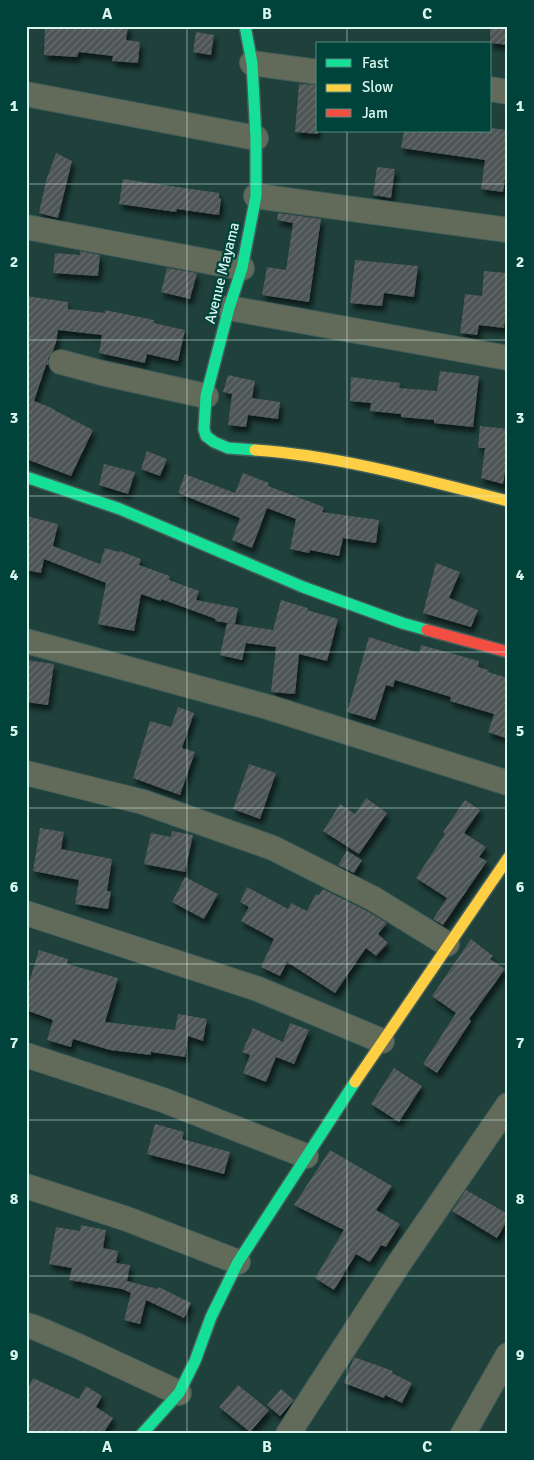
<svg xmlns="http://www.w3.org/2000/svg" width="534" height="1460" viewBox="0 0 534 1460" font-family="Signika,sans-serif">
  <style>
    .building { fill: url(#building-hatch); filter: url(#shadow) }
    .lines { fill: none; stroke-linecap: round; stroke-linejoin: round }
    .street-casing { stroke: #435e5a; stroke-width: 26 }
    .fast-casing { stroke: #435e5a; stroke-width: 14 }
    .slow-casing { stroke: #435e5a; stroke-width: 14 }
    .jam-casing { stroke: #435e5a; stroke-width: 14 }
    .street { stroke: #626a5a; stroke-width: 24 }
    .fast { stroke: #16e098; stroke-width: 11 }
    .slow { stroke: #ffcf43; stroke-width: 11 }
    .jam { stroke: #f24e42; stroke-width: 11 }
    .grid { fill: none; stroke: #d8f5ee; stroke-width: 1; stroke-opacity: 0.55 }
    .labels { text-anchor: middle; stroke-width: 4.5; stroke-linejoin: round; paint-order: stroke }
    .street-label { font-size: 15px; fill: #d8f5ee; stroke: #00433a }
    .neatline { fill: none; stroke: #d8f5ee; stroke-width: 2 }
    .grid-label { font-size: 16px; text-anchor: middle; font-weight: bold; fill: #d8f5ee }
  </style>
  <defs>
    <pattern id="building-hatch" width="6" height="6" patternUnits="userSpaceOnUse" patternTransform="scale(1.25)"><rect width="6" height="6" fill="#4e5555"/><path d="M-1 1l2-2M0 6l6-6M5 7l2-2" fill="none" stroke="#676e6e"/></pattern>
    <filter id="shadow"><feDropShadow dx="3" dy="5.5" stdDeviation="2.5" flood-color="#0009"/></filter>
  </defs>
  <rect width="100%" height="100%" fill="#1f403b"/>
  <path class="building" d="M45,26H128L126,40L140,42L138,63L112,61L113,56L79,52L77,57L44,55Z
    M490,26H508V45L490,43Z
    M196,32L214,35L211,55L193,52Z
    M299,84L318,85V134L295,132Z
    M490,128L508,130V157L503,192L481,189L485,160L401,148L404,131H490Z
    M56,153L72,161L58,218L39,213L46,181Z
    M377,167L395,169L391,198L373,195Z
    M123,179L219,193V198L221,199L219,215L177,209L176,212L119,204Z
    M278,213L321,219L309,302L262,295L267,267L286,270L293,223L277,220Z
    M80,251L100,255L98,276L53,273L55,253L80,255Z
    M355,260L418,266L414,297L384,293L382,306L350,303Z
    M167,268L197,273L190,299L161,292Z
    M484,271L508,273V293L504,328L479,325L477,335L460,333L465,294L482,296Z
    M26,296L68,302V309L105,313V310L154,320V323L185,330L178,361L147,354L145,363L99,353L102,335L58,330L56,342L53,351L48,358V365H46L34,401L54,409V410L93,430L71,476L26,459Z
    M440,371L479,376L473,427L434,423V420L401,417V414L370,411L371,403L350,401L351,377L400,383L399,388L437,391Z
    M228,375L255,381L252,398L280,402L278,419L248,415L246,427L228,425L232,394L223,392Z
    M480,426L508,429V454L503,484L481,478L485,448H478Z
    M147,451L167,459L160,476L141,469Z
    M104,464L135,472L128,494L99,485Z
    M243,473L269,483L268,486L324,507L322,512L379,520L376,543L343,538L339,556L310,550L309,553L290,549L296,519L267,508L252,548L232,540L240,518L178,493L185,474L235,493Z
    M26,516L58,524L53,546L100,564L105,548L119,552L120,551L141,559L139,565L170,576L169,580L199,591L196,600L238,608L235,624L215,621L216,619L161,599V601L141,594L134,631L98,624L106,583L44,559L41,573L26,570Z
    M436,563L460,572L449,598L478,610L471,627L423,613Z
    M281,600L308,608L307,610L338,619L327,661L299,654L295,694L271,692L276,647L246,643L242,660L220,655L227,623L273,630Z
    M369,637L419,653L421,645L479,661L478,667L489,670L488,672L508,678V739L488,732L494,714L450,701L451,697L395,680L393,687L386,685L375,720L347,712Z
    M26,660L54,664L48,705L26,702Z
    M178,707L194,713L182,748L195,752L180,795L133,778L150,721L171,727Z
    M249,764L276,773L260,819L233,809Z
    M366,798L387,813L359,854L323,831L340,804L355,814Z
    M465,800L480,810L464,833L486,847L479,857L487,861L443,925L433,919L447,898L416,878L445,834L443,832Z
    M40,828L64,832L61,849L112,859L107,891H111L108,909L75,904L79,880L33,871Z
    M172,831L193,835L185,872L144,864L151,833L171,837Z
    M347,851L362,860L354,873L338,865Z
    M185,877L218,894L204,919L172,902Z
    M247,887L288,909L291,903L307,911L316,894L319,895L323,889L367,911L387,923L378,934L388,943L376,956L366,948L335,993L287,962L280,976L261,967L274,939L241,921L249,907L240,902Z
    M471,939L493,956L490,959L505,969L469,1019L471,1021L437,1073L423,1064L456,1013L432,996Z
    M39,950L68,959L67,964L118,978L105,1022L175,1030L178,1014L207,1019L203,1041L188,1036L185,1057L151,1052V1055L110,1050L73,1039L71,1047L47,1040L53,1020L26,1010V992Z
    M290,1023L309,1030L294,1064L276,1057L266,1082L243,1073L250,1055L242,1052L253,1028L283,1042Z
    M394,1068L422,1086L399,1122L371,1104Z
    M155,1124L184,1132L182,1139L230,1152L224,1174L147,1154Z
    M330,1150L392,1186L376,1210L400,1224L386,1247L381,1245L370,1262L356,1254L334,1290L315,1278L344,1230L294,1205Z
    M466,1190L508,1214V1219L497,1238L452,1211Z
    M81,1225L106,1230L103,1248L118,1251L116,1263L130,1265L127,1281L158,1289L159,1287L191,1303L184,1318L146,1300L140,1324L124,1320L131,1293L122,1289L69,1280L72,1268L49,1264L56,1227L80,1231Z
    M354,1357L393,1371L392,1373L412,1383L402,1403L385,1395L384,1398L344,1383Z
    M33,1378L79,1399L86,1386L102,1396L96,1407L113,1418L103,1434H26V1392Z
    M238,1385L269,1410L250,1432L219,1407Z
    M281,1389L294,1400L280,1416L267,1405Z"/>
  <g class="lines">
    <defs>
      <path id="street" d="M252,63L318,72
        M490,89L508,92
        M26,94L256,138
        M256,196L508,230
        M26,227L242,268
        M229,308L508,358
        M61,362L102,373L206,396
        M26,641L268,707L508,783
        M26,773L143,802L273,848L374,899L447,944
        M26,913L258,989L382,1041
        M26,1055L163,1100L306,1156
        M26,1186L127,1219L238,1262
        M26,1325L36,1328L78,1346L179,1393
        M288,1434L400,1262L508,1105
        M463,1434L508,1355"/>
      <path id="fast" d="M245,26L252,63L256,138V196L242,268L229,308L206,396L204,429L206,436L214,442L228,448L255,450
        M26,477L120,509L303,587L402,623L427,630
        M142,1434L179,1393L195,1361L211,1317L238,1262L355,1082"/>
      <path id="slow" d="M255,450C341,456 425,480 508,501
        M355,1082L508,858"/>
      <path id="jam" d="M427,630L508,652"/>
    </defs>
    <use href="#street" class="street-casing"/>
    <use href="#fast" class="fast-casing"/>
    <use href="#slow" class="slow-casing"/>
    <use href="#jam" class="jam-casing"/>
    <use href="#street" class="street"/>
    <use href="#fast" class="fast"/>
    <use href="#slow" class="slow"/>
    <use href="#jam" class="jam"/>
  </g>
  <path class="grid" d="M187,26V1434M347,26V44M347,131V1434M26,184H508M26,340H508M26,496H508M26,652H508M26,808H508M26,964H508M26,1120H508M26,1276H508"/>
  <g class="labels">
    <g class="street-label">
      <text transform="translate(222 273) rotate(-76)" y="5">Avenue Mayama</text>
    </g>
  </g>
  <rect width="534" height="1460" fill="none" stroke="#00433a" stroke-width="55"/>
  <rect x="316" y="42" width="175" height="90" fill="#00433a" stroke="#568a82"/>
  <rect x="326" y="59" width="25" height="8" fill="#16e098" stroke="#568a82"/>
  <text x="362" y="68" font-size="15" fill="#d8f5ee">Fast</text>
  <rect x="326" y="84" width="25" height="8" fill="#ffcf43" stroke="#568a82"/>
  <text x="362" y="92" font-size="15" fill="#d8f5ee">Slow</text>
  <rect x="326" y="109" width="25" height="8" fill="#f24e42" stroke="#568a82"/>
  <text x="362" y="118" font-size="15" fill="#d8f5ee">Jam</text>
  <rect x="28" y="28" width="478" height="1404" class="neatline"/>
  <g class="grid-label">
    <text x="107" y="19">A</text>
    <text x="267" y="19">B</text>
    <text x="427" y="19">C</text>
    <text x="14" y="111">1</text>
    <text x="520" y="111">1</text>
    <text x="14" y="267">2</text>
    <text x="520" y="267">2</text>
    <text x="14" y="423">3</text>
    <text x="520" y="423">3</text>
    <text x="14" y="580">4</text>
    <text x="520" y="580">4</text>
    <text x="14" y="736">5</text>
    <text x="520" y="736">5</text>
    <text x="14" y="892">6</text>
    <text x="520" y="892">6</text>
    <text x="14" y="1048">7</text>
    <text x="520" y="1048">7</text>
    <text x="14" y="1204">8</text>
    <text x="520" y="1204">8</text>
    <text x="14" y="1360">9</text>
    <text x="520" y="1360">9</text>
    <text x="107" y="1452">A</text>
    <text x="267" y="1452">B</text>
    <text x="427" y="1452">C</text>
  </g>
</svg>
